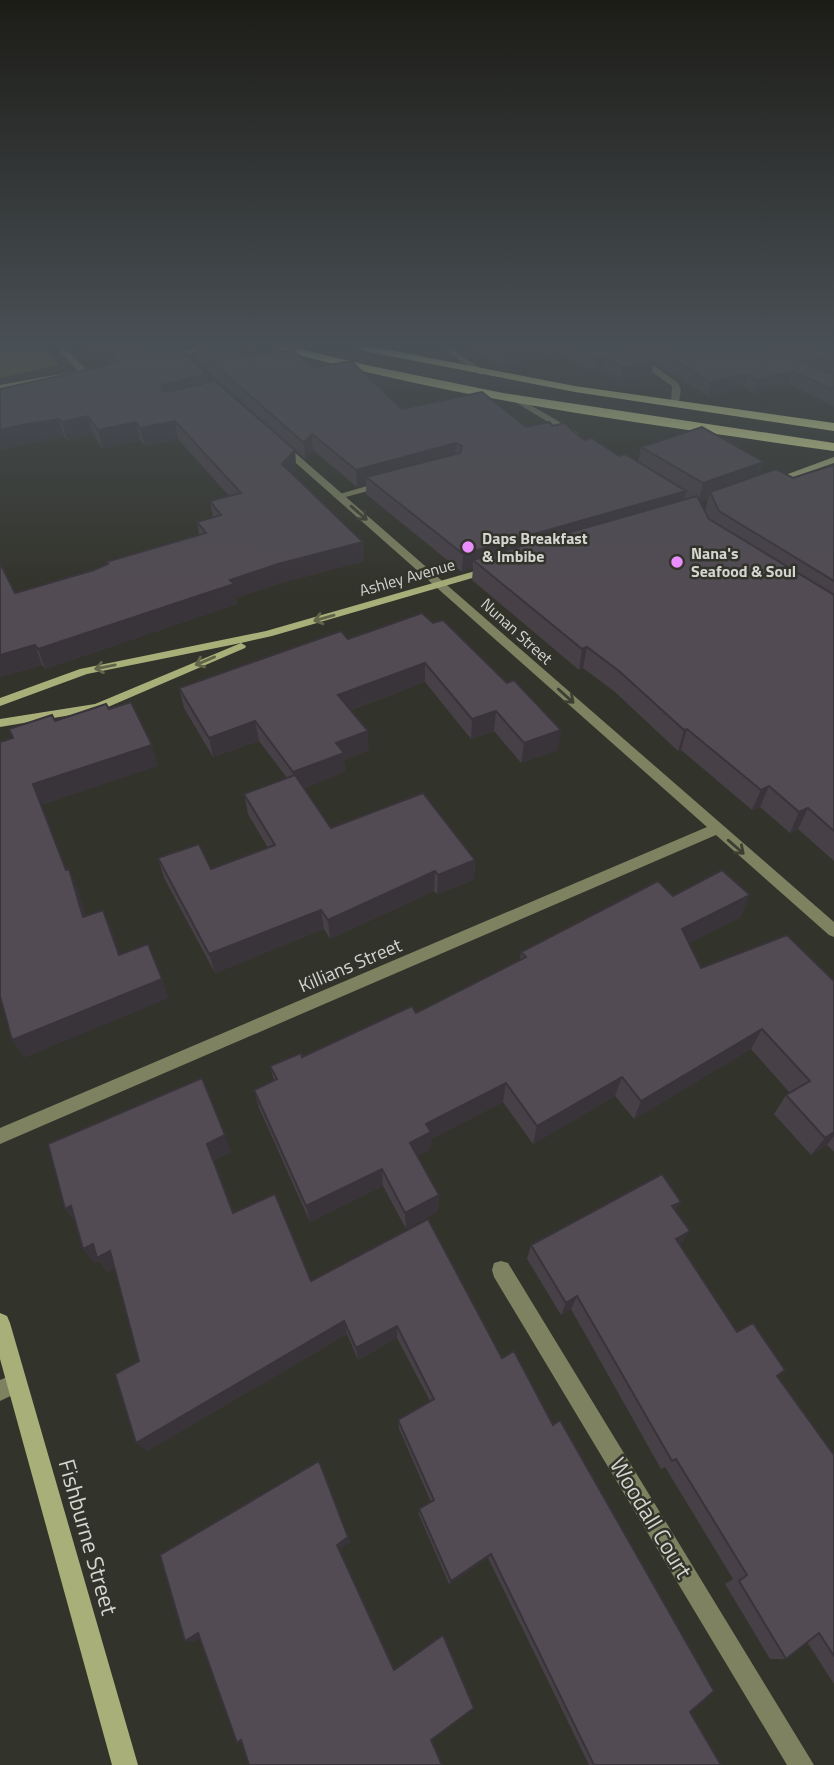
<svg xmlns="http://www.w3.org/2000/svg" width="834" height="1765" viewBox="0 0 834 1765" font-family="'Titillium Web',sans-serif">
  <style>
    .green { fill: #575b25 }
    .lines { fill: none; stroke-linecap: round; stroke-linejoin: round }
    .lane { fill: #7e8261; fill-rule: evenodd }
    .street { fill: #7e8261; fill-rule: evenodd }
    .secondary { fill: #a9af79; fill-rule: evenodd }
    .highway { fill: #e9f19c; fill-rule: evenodd }
    .wall { fill: #474047; fill-rule: evenodd }
    .shaded-wall { fill: #39343a }
    .building { fill: #524b53; stroke: #39343a; stroke-width: 2 }
    .oneway { stroke: #3d3f32 }
    .oneway2 { stroke: #62654a }
    .poi-dot { fill: #ea8dfd; stroke: #32332a; stroke-width: 2.5 }
    .labels { text-anchor: middle; stroke-width: 5; stroke-linejoin: round; paint-order: stroke }
    .far-poi-label { font-size: 16px; font-weight: bold; fill: #d5d5d0; stroke: #32332a; text-anchor: start }
    .far-street-label { font-size: 16px; fill: #d5d5d0; stroke: #32332a }
    .street-label { font-size: 19px; fill: #d5d5d0; stroke: #32332a }
    .near-street-label { font-size: 23px; fill: #d5d5d0; stroke: #32332a }
  </style>
  <rect width="100%" height="100%" fill="#32332a"/>
  <path class="green" d="M0,348H44L59,365L0,378Z"/>
  <g class="lines">
    <path class="lane" d="M635,356H641L678,383L681,390L678,406L671,404L672,386L635,360Z
      M384,481L387,482V486L338,499L333,496Z
      M501,1261L508,1263L814,1765H787L494,1277L492,1270L494,1263Z"/>
    <path class="street" d="M57,348H64L86,369V373H80Z
      M443,348H450L487,373L480,375Z
      M515,396L577,432L578,434L571,436L512,400V396Z
      M279,444H285L834,922V937L829,935L716,835L0,1144V1128L707,827L279,448Z
      M16,1373L23,1376L26,1383L23,1390L0,1401V1380Z"/>
    <path class="secondary" d="M199,348H213L166,358L162,356Z
      M78,371L82,373L81,375L0,389V385Z
      M834,457V463L776,483L769,481Z
      M489,567L493,568V572L272,636L241,643L246,646L245,648L101,710L0,727V719L95,704L241,643L87,674L0,706V698L80,669L266,631Z
      M0,1313L7,1316L10,1323L138,1765H112L0,1359Z"/>
    <path class="highway" d="M280,348H296L366,365L503,393L834,443V451C649,424 461,401 281,350Z
      M359,348H379L575,386L834,423V431L575,392L364,351Z"/>
  </g>
  <path class="wall" d="M89,348H180L206,374L208,383L295,450L296,469L292,473L363,542L364,561L281,583L236,598L237,604L45,669L42,665L0,677V563L15,593L94,570L107,565L106,562L199,535L197,522L213,517L210,501L229,496L178,439L145,446L140,440L102,448L93,434L67,440L64,437L33,442L0,450V389L110,365V362L104,363Z
    M196,348L244,358L312,368L402,409L526,427L553,426L619,456L638,462L641,447L760,475L793,478L834,465V861L798,829L790,833L760,807L752,810L681,750L678,751L615,692L583,668L579,670L472,580L473,568L462,572L366,494V484L357,487L313,450L305,459L199,363ZM708,499L705,512L700,502Z
    M471,348H834V406L789,384L754,393L744,387L708,396L653,362L651,374L621,381L603,370L593,373L559,352L501,366Z
    M422,613L558,750L521,763L494,731L471,739L425,682L351,710L369,750L344,760L345,772L304,788L331,828L475,860L474,880L437,894L434,891L330,939L324,929L215,973L164,878L158,858L211,869L268,848L248,814L244,794L287,778L259,741L213,757L184,708L179,688L348,639Z
    M673,896L741,917L689,943L701,968L834,981V1152L827,1145L811,1155L774,1114L786,1095L790,1093L751,1049L634,1119L615,1096L533,1144L503,1102L431,1139L430,1150L417,1156L439,1195L438,1211L406,1229L383,1186L310,1222L259,1108L254,1090L274,1081L270,1066L302,1057L416,1013L520,960L521,952Z
    M232,1152L214,1160L234,1213L311,1281L428,1219L690,1712L721,1765H589L488,1558L449,1584L419,1515V1509L431,1502L399,1429L398,1420L430,1401L397,1338L358,1360L347,1334L147,1451L139,1361L114,1268L108,1272L99,1261L95,1263L83,1249L75,1221L65,1209Z
    M676,1210L680,1246L737,1332L777,1376L834,1455V1684L807,1642L786,1659H770L725,1584L733,1579L665,1467L661,1469L571,1309L561,1315L527,1259L531,1245Z"/>
  <path class="shaded-wall" d="M101,348H168L108,353L110,362L104,363Z
    M526,348H560L559,352L501,366L502,354Z
    M605,357L603,370L593,373L595,360Z
    M654,361L651,374L621,381L623,368Z
    M792,371L789,384L754,393L757,380Z
    M206,374L209,391L165,407L161,390L162,385Z
    M747,374L744,387L708,396L711,382Z
    M88,416L93,434L67,440L62,422Z
    M59,419L64,437L33,442L0,450V430L27,424Z
    M175,421L178,439L145,446L140,428Z
    M136,422L140,440L102,448L98,430Z
    M312,434L313,450L305,459L304,443Z
    M456,443L455,459L366,477V484L357,487L356,470Z
    M295,450L296,469L284,482L282,464Z
    M764,462L758,481L710,492L708,499L698,503L703,483Z
    M686,491L682,508L473,560V568L462,572L463,554Z
    M363,542L364,561L281,583L236,598L237,604L45,669L38,649L230,580L278,564Z
    M35,645L42,665L0,677V655Z
    M587,647L583,668L579,670L582,649Z
    M425,663V682L339,714L338,695Z
    M496,711L494,731L471,739L472,719Z
    M255,721L259,741L213,757L209,738Z
    M687,729L681,750L678,751L684,730Z
    M561,730L558,750L521,763L524,743Z
    M368,731L369,750L344,760L345,772L296,791L293,772L336,743Z
    M152,745L158,766L42,805L75,890L66,870L33,784Z
    M769,786L760,807L752,810L761,790Z
    M808,808L798,829L790,833L799,812Z
    M475,860L474,880L437,894L438,875Z
    M69,869L78,889L92,937L83,917Z
    M435,871L434,891L330,939L328,920Z
    M750,895L741,917L675,950L682,929Z
    M103,910L112,930L128,975L119,955Z
    M321,910L324,929L215,973L209,954Z
    M162,979L169,998L24,1058L12,1040Z
    M762,1029L751,1049L634,1119L641,1101Z
    M622,1077L615,1096L533,1144L537,1126Z
    M506,1083L503,1102L431,1139L430,1150L410,1160V1143L426,1124Z
    M834,1132V1136L827,1145L811,1155L825,1138Z
    M225,1135L232,1152L214,1160L207,1144Z
    M382,1169L383,1186L310,1222L306,1206Z
    M439,1195L438,1211L406,1229L405,1213Z
    M681,1202L672,1217V1206Z
    M71,1206L77,1224L65,1209Z
    M690,1231L681,1246L667,1254L676,1239Z
    M93,1244L110,1251L121,1265L108,1272L99,1261L95,1263L83,1249Z
    M577,1296L571,1309L561,1315L566,1303Z
    M344,1321L347,1334L147,1451L136,1443Z
    M397,1326V1338L358,1360L356,1348Z
    M319,1461L351,1542L340,1549L395,1669L394,1670L337,1545Z
    M491,1554L488,1558L449,1584L451,1581Z
    M198,1633L207,1634L195,1642L185,1641Z"/>
  <path class="building" d="M137,348H180L206,374L162,385L161,390L167,392L215,381L295,450L282,464L363,542L278,564L230,580L234,584L38,649L35,645L0,655V563L15,593L94,570L108,564L106,562L206,533L197,522L221,515L210,501L241,493L175,421L140,428L136,422L98,430L88,416L62,422L59,419L27,424L0,430V389L118,363L108,353Z
    M196,348H232L244,358L292,349L312,368L351,361L402,409L482,392L526,427L549,422L553,426L564,423L584,440L592,438L619,456L625,454L686,491L463,554L366,477L460,453L462,446L456,443L356,470L312,434L304,443Z
    M492,348H526L502,354Z
    M575,348H635L654,361L623,368L605,357L595,360Z
    M654,348H783L784,354L834,374V390L792,371L757,380L747,374L711,382Z
    M797,348H834V365Z
    M702,427L764,462L703,483L641,447Z
    M834,465V581L719,511L710,492L776,469L793,478Z
    M697,496L709,519L834,595V831L808,808L799,812L769,786L761,790L687,729L684,730L619,671L587,647L582,649L473,560Z
    M422,613L433,623L443,620L507,683L514,680L561,730L524,743L496,711L472,719L425,663L338,695L368,731L336,743L344,753L293,772L255,721L209,738L179,688L341,631L348,639Z
    M131,702L152,745L33,784L66,870L69,869L83,917L103,910L119,955L148,944L162,979L12,1040L0,996V742L13,738L9,729L52,715L55,721L106,704L109,709Z
    M295,775L331,828L423,793L475,860L438,875L435,871L328,920L321,910L209,954L158,858L199,844L211,869L275,845L244,794Z
    M722,870L750,895L682,929L701,968L787,935L834,981V1132L825,1138L786,1095L810,1081L762,1029L641,1101L622,1077L537,1126L506,1083L426,1124L431,1132L410,1143L439,1195L405,1213L382,1169L306,1206L254,1090L277,1079L270,1066L301,1053L302,1057L412,1006L416,1013L526,957L521,952L658,881L673,896Z
    M202,1078L225,1135L207,1144L233,1213L275,1194L311,1281L428,1219L502,1358L514,1351L553,1425L560,1420L714,1691L690,1712L721,1765H594L491,1554L451,1581L419,1509L434,1500L398,1420L434,1399L397,1326L356,1348L344,1321L136,1443L115,1374L139,1361L110,1251L97,1258L93,1244L83,1249L71,1206L65,1209L48,1144Z
    M662,1174L681,1202L672,1206L690,1231L676,1239L737,1332L753,1323L785,1370L777,1376L834,1455V1656L819,1633L786,1659L739,1581L747,1575L676,1459L672,1461L577,1296L566,1303L531,1245Z
    M319,1461L348,1537L337,1545L394,1670L443,1635L474,1708L431,1740L442,1765H249L241,1740L237,1743L198,1633L185,1641L160,1555Z"/>
  <defs><path id="oneway-shaft" d="M-6 0H5M1.5-3L5.5 0L1.5 3" fill="none" stroke-width="1.6" stroke-linecap="round" stroke-linejoin="round" transform="scale(1.75)"/></defs>
  <g class="oneway">
    <use href="#oneway-shaft" transform="translate(359 513) rotate(41)"/>
    <use href="#oneway-shaft" transform="translate(566 696) rotate(42)"/>
    <use href="#oneway-shaft" transform="translate(736 847) rotate(41)"/>
  </g>
  <g class="oneway2">
    <use href="#oneway-shaft" transform="translate(324 618) rotate(164)"/>
    <use href="#oneway-shaft" transform="translate(205 661) rotate(157)"/>
    <use href="#oneway-shaft" transform="translate(105 667) rotate(169)"/>
  </g>
  <linearGradient id="sky" x2="0" y2="1"><stop stop-color="#1c1c17"/><stop offset="0.58" stop-color="#495055"/><stop offset="1" stop-color="#495055" stop-opacity="0"/></linearGradient>
  <rect width="834" height="595" fill="url(#sky)"/>
  <g class="poi-dot">
    <circle cx="468" cy="547" r="7"/>
    <circle cx="677" cy="562" r="7"/>
  </g>
  <g class="labels">
    <g class="far-poi-label">
      <text x="482" y="544">Daps Breakfast<tspan x="482" dy="18">&amp; Imbibe</tspan></text>
      <text x="691" y="559">Nana's<tspan x="691" dy="18">Seafood &amp; Soul</tspan></text>
    </g>
    <g class="far-street-label">
      <text transform="translate(407 577) rotate(-16)" y="6">Ashley Avenue</text>
      <text transform="translate(517 631) rotate(42)" y="6">Nunan Street</text>
    </g>
    <g class="street-label">
      <text transform="translate(350 965) rotate(-23)" y="7">Killians Street</text>
    </g>
    <g class="near-street-label">
      <text transform="translate(651 1518) rotate(59)" y="8">Woodall Court</text>
      <text transform="translate(88 1537) rotate(74)" y="8">Fishburne Street</text>
    </g>
  </g>
</svg>
